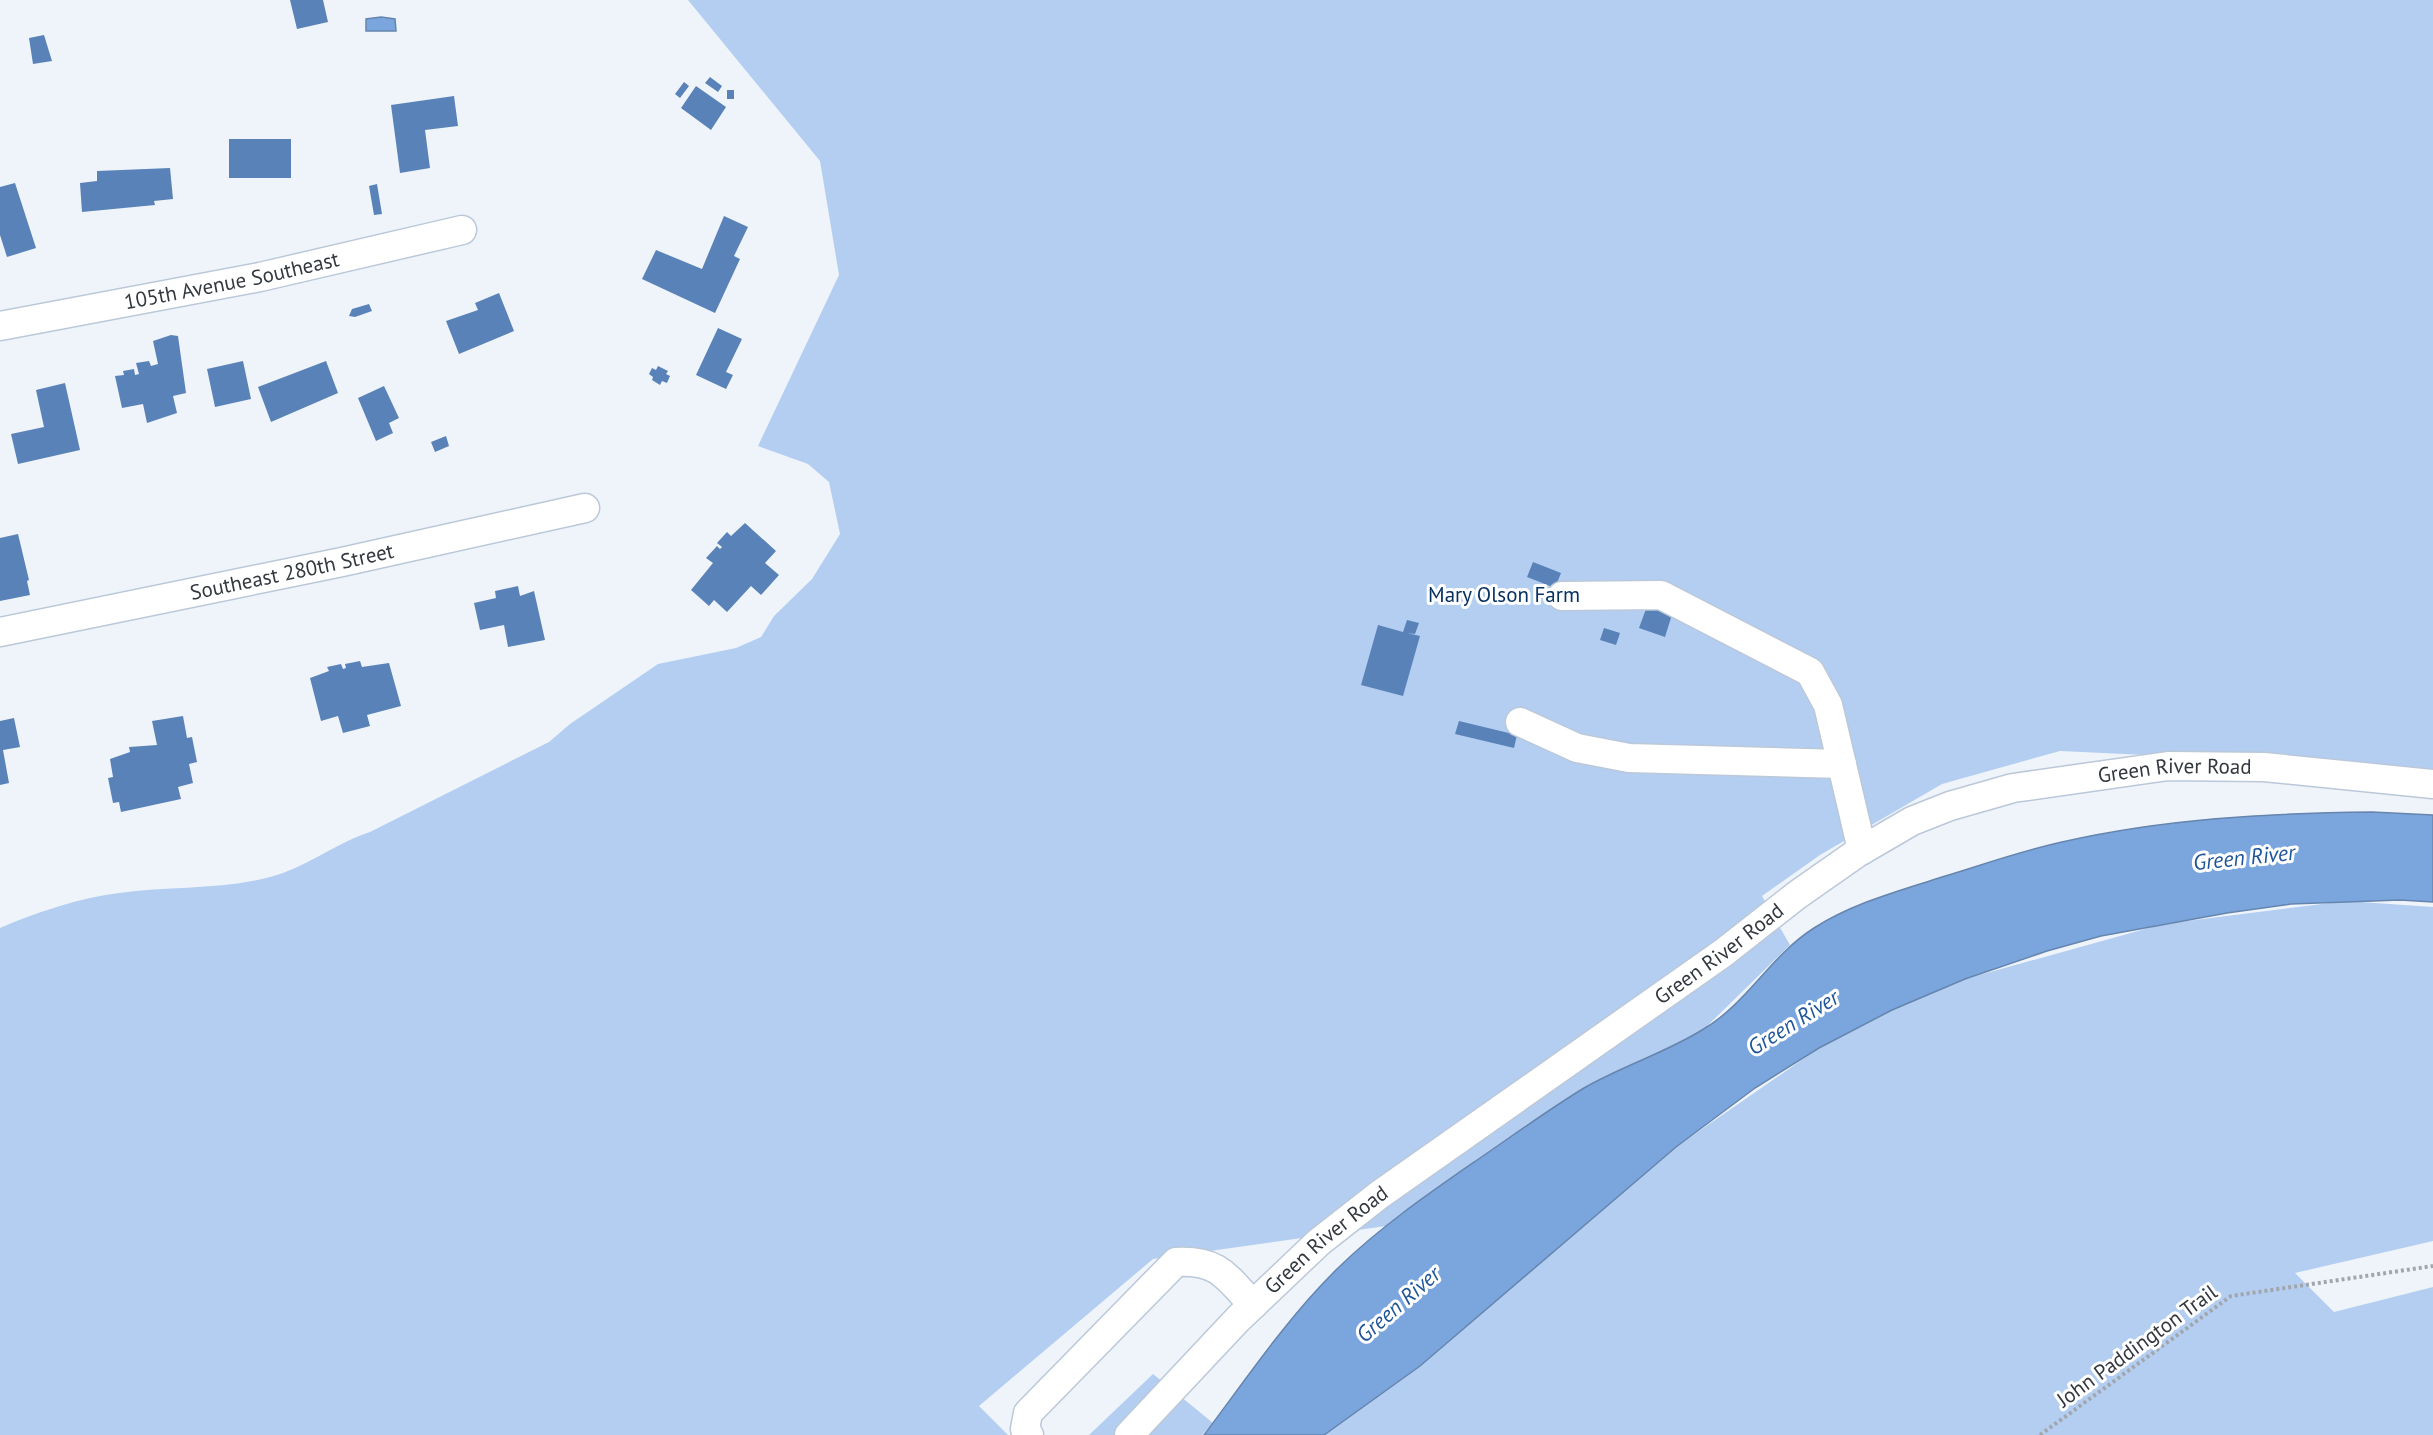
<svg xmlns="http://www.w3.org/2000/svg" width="2433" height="1435" viewBox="0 0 2433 1435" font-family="'PT Sans',sans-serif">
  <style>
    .green { fill: #b4cef1 }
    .water { fill: #7ba6dd; stroke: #6585ae; stroke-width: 1.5 }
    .building { fill: #5982b8 }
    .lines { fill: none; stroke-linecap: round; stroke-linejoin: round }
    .minor-casing { stroke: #bbc8d9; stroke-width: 31 }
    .path { stroke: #a1a6ad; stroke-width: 4; stroke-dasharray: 3 3; stroke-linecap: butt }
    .minor { stroke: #fff; stroke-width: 28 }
    .labels { text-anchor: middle; stroke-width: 6; stroke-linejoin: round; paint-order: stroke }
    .street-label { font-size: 21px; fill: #33383f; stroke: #fff }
    .park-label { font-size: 21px; fill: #063163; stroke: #fff }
    .water-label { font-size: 22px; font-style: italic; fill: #1e5498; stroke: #fff }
  </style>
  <rect width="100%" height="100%" fill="#eff4fb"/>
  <path class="green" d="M688,0H2433V784L2167,756L2060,751L1942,784L1820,855L1762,896L1790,945L1701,1032L1585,1088L1433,1191L1386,1226L1153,1259L979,1406L1008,1435H0V928C37,912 79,898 119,893C169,886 221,890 270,877C303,869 336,843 370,832L549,742L570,724L658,664L736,648L761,637L774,616L812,579L840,534L829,482L808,464L758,446L839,275L820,161Z
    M2346,901L2433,907V1241L2295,1273L2334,1312L2433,1287V1435H1324L1420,1366L1676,1147L1819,1048L1892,1010L1965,979L2163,924Z
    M1153,1374L1213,1423L1202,1435H1089Z"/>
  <path class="water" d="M381,17L395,19L396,31H366V19Z
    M2372,812L2433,815V902L2400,900L2291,904L2227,913L2101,936L2047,951L1965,979L1892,1010L1819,1048L1755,1088L1676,1147L1420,1366L1324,1435H1204C1247,1378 1287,1318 1338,1268C1381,1226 1431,1192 1480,1158C1515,1134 1548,1110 1584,1088C1622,1066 1665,1053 1702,1030C1747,1004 1770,956 1814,928C1853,903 1899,891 1942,877C1982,865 2021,851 2062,842C2163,819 2268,813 2372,812Z"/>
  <path class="building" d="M290,0H323L328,22L297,29Z
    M44,35L52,61L33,64L29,38Z
    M710,77L722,86L718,92L705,83Z
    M684,82L689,86L680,98L675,94Z
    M696,86L726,107L711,130L681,108Z
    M727,90H734V99H727Z
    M454,96L458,126L425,130L430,168L400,173L391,105Z
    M229,139H291V178H229Z
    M170,168L173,199L154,201L155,205L82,212L80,183L97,181V171Z
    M15,183L36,248L7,257L0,235V187Z
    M377,184L382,214L374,215L369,186Z
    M724,216L748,227L734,256L740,259L715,313L642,279L656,250L702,269Z
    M499,293L514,331L459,354L446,321L478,310L475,303Z
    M369,304L372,311L355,317L349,316L352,309Z
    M718,328L742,339L726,372L733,375L726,389L696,375Z
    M171,335L178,336L186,393L173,396L177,413L147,423L143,404L122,408L115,376L124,375L123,371L134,369L135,375L139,374L136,363L149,361L151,366L158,364L153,341Z
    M243,361L251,399L215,407L207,369Z
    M326,361L338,393L271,422L258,387Z
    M658,366L668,371L666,374L670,376L667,383L662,381L660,385L652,380L653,377L649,374L652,368L656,370Z
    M65,383L80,450L18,464L11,434L44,427L36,390Z
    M384,386L399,418L389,423L393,433L376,441L358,398Z
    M446,436L449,446L435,452L431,442Z
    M745,523L776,551L765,563L779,575L761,595L751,586L727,612L714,600L709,606L691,590L713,563L706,558L717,546L720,549L722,547L717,543L727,532L731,536Z
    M18,534L29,580L27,581L30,595L0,601V538Z
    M1533,562L1561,573L1555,588L1527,577Z
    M518,586L520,596L534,591L545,640L508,647L504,625L480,630L474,603L496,598L495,591Z
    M1650,598L1675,605L1665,637L1639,628Z
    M1407,620L1419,623L1415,634L1407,633L1420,636L1403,696L1361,685L1378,625L1403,632Z
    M1604,628L1620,633L1616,645L1600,640Z
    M360,661L362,667L389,663L401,706L367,715L370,726L343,733L338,716L321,721L310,678L329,671L327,667L341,664L343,669L346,668L345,664Z
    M183,716L187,738L192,737L197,762L189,764L193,783L178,787L181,799L121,812L119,802L113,803L108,778L113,777L110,759L130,752L129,747L157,745L152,721Z
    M14,718L20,747L3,750L9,783L0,785V721Z
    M1459,721L1517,735L1514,748L1455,734Z"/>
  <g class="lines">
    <defs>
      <g id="minor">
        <path id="s1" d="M0,326L260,277L462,230"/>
        <path d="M1562,596L1661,595L1810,672L1828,705L1862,850"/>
        <path id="s2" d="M0,632L342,562L585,508"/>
        <path d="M1520,722L1577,748L1629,758L1842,764"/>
        <path d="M1029,1435L1025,1429L1028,1413L1176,1262C1219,1260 1226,1276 1253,1305"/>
        <path id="s3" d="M1129,1435L1238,1319L1319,1242L1379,1195L1723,953L1797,895L1857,853L1912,821L1950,806L2013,788L2168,766L2264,767L2433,784"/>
      </g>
    </defs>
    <use href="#minor" class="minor-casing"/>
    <path class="path" d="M2040,1435L2231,1296L2433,1266"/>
    <use href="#minor" class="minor"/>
  </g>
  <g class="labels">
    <g class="street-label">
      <text dy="7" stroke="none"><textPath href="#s1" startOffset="236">105th Avenue Southeast</textPath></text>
      <text dy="7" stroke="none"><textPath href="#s2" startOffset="298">Southeast 280th Street</textPath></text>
      <text dy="7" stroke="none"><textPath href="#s3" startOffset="1268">Green River Road</textPath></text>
      <text dy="7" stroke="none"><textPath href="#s3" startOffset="764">Green River Road</textPath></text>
      <text dy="7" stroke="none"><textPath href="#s3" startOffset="278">Green River Road</textPath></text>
      <text transform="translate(2137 1346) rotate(-36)" y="7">John Paddington Trail</text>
    </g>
    <g class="park-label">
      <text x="1504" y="602">Mary Olson Farm</text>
    </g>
    <g class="water-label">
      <text transform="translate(2244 857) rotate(-6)" y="8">Green River</text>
      <text transform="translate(1793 1022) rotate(-32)" y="8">Green River</text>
      <text transform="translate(1398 1304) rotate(-41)" y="8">Green River</text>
    </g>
  </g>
</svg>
